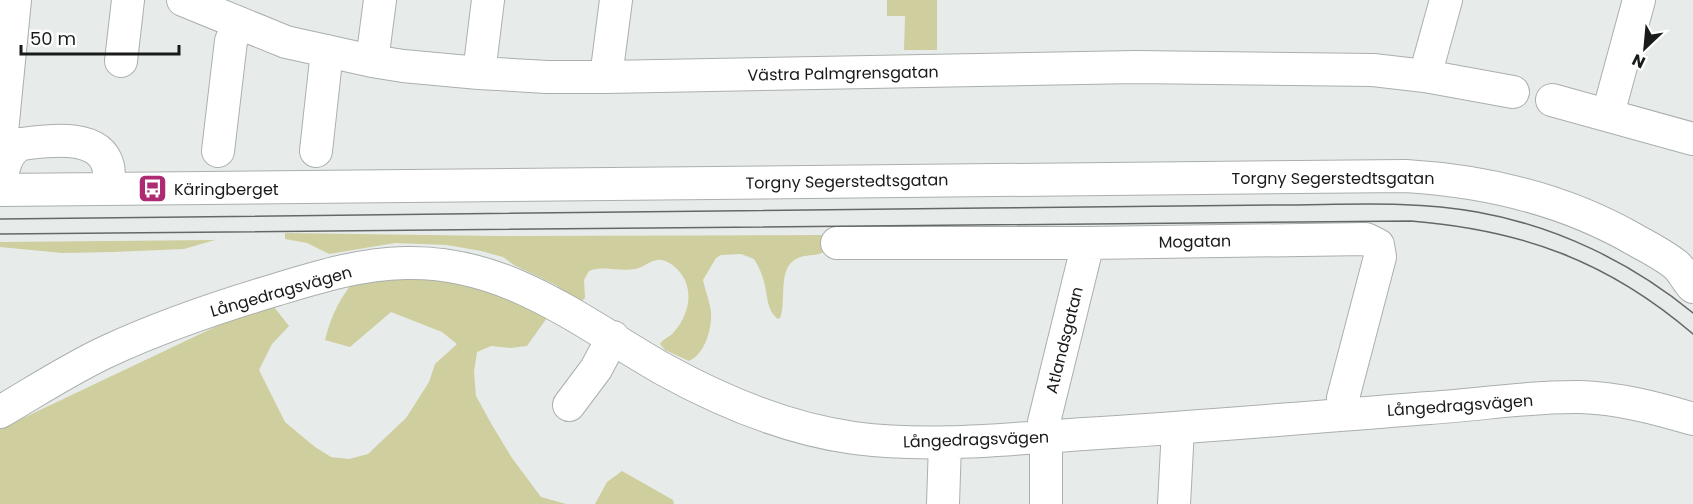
<svg xmlns="http://www.w3.org/2000/svg" width="1693" height="504" viewBox="0 0 1693 504" font-family="Poppins,sans-serif">
  <style>
    .green { fill: #cfce9e }
    .lines { fill: none; stroke-linecap: round; stroke-linejoin: round }
    .minor-casing { stroke: #aaafad; stroke-width: 34 }
    .minor { stroke: #fff; stroke-width: 32 }
    .tram { stroke: #666868; stroke-width: 1.5 }
    .labels { text-anchor: middle; stroke-width: 5; stroke-linejoin: round; paint-order: stroke }
    .street-label { font-size: 16px; fill: #191a1a; stroke: #fff }
    .poi-label { font-size: 16px; fill: #191a1a; stroke: #fff; text-anchor: start }
  </style>
  <rect width="100%" height="100%" fill="#e7eceb"/>
  <path class="green" d="M887,0H937V50H904L905,16H887Z
    M285,233L499,236L823,235L827,239L828,249C818,258 806,253 796,259C777,269 787,302 780,318L778,319C766,310 768,295 764,282C762,274 759,267 754,259L741,254L721,255L716,258L703,280C705,290 710,302 711,312C712,329 705,354 689,361L665,350L660,344C664,338 670,337 674,332C690,314 695,287 677,269C672,264 664,259 657,260C649,261 643,268 635,269C620,272 604,265 589,271L584,280L585,298L581,302L569,295L556,285L514,265L503,257L481,251L447,245L395,243L329,254L307,243L285,239Z
    M215,240L184,249L113,252L62,253L0,247V242Z
    M360,276L464,281L549,315L527,346L510,348L491,346L477,352L474,372L476,396L492,425L512,458L541,497L566,504H0V429L257,307H274L289,326L272,344L259,370L285,422L315,447L331,457L349,459L368,454L406,418L429,382L435,364L457,344L442,332L391,312L350,347L325,340C331,316 341,293 360,276Z
    M622,471L673,500L674,504H595L607,482Z"/>
  <g class="lines">
    <defs>
      <path id="minor" d="M183,0L286,42L372,61L403,66L479,73L547,77H606L1136,67L1373,70L1425,76L1513,92
        M121,61L128,0
        M372,61L380,0
        M479,73L488,0
        M1425,76L1446,0
        M606,77L616,0
        M1552,100L1693,139
        M1608,114L1639,0
        M2,132L15,0
        M218,151L231,41L239,23
        M316,151L327,51
        M0,189C3,172 4,153 21,144C47,141 99,132 108,166C110,173 108,182 108,189
        M0,190L1406,176C1487,181 1567,200 1637,241C1650,248 1665,256 1676,265C1683,271 1686,280 1693,287
        M837,243H1088L1366,239L1378,245L1380,257L1343,398L1344,414
        M569,405L596,369L613,337
        M0,412C36,391 71,368 108,351C162,326 218,307 275,290C318,277 359,264 405,263C506,260 579,321 663,369C721,401 788,429 854,438C931,448 1007,439 1084,434C1199,427 1314,417 1429,408C1479,405 1530,396 1580,397C1618,398 1656,408 1693,419
        M943,504L945,443
        M1046,504V450L1044,422L1088,243
        M1174,504L1178,429"/>
    </defs>
    <use href="#minor" class="minor-casing"/>
    <use href="#minor" class="minor"/>
    <path class="tram" d="M0,219C328,217 656,212 985,208C1083,207 1180,206 1278,205C1344,205 1411,200 1477,212C1556,226 1631,262 1693,313
      M0,234L1411,221C1522,230 1608,261 1693,334"/>
  </g>
  <defs>
    <symbol id="bus-square" viewBox="-11 -11 22 22"><rect x="-9" y="-9" width="18" height="18" rx="4" fill="#ae2b74" stroke="#fff"/><path d="M-5-6H5V4H4V6H2V4H-2V6H-4V4H-5ZM-3.5-4V0h7V-4ZM-3.5 1.2v1.5H-2V1.2ZM2 1.2v1.5H3.5V1.2Z" fill="#fff"/></symbol>
  </defs>
  <g fill-rule="evenodd">
    <use href="#bus-square" x="136" y="172" width="33" height="33"/>
  </g>
  <g class="labels">
    <g class="street-label">
      <text transform="translate(843 73) rotate(-1)" y="6">Västra Palmgrensgatan</text>
      <text x="1333" y="184">Torgny Segerstedtsgatan</text>
      <text transform="translate(847 181) rotate(-1)" y="6">Torgny Segerstedtsgatan</text>
      <text transform="translate(1195 241) rotate(-1)" y="6">Mogatan</text>
      <text transform="translate(281 291) rotate(-16)" y="6">Långedragsvägen</text>
      <text transform="translate(1064 340) rotate(-76)" y="6">Atlandsgatan</text>
      <text transform="translate(1460 405) rotate(-4)" y="6">Långedragsvägen</text>
      <text transform="translate(976 439) rotate(-2)" y="6">Långedragsvägen</text>
    </g>
    <g class="poi-label">
      <text x="174" y="195">Käringberget</text>
    </g>
  </g>
  <g transform="translate(1645 48) rotate(206)" stroke="#ffffff" stroke-width="4.5" paint-order="stroke">
  <path d="M0-4.5L10 22L0 15L-10 22Z" fill="#191a1a"/>
  <text y="-9" font-size="16" font-weight="bold" text-anchor="middle" fill="#191a1a">N</text>
  </g>
  <path d="M21 45v9h158v-9" fill="none" stroke="#191a1a" stroke-width="3"/>
  <text x="30" y="45" font-size="18" fill="#191a1a" stroke="#ffffff" stroke-width="4.5" paint-order="stroke">50 m</text>
</svg>
